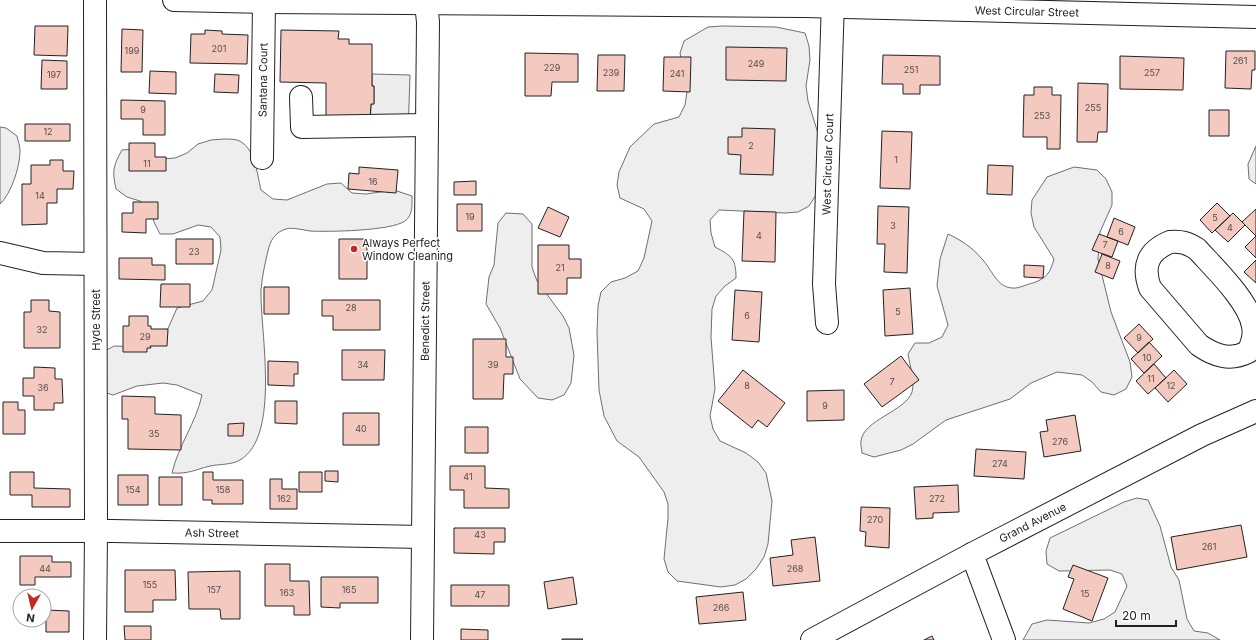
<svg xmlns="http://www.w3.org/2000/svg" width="1256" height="640" viewBox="0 0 1256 640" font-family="Inter,sans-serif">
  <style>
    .green { fill: #eee; stroke: #6f6f6f }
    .parking { fill: #ededed; stroke: #6f6f6f }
    .building { fill: #f3c9c0; stroke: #222 }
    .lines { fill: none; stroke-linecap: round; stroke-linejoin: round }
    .minor-casing { stroke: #222; stroke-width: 24 }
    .minor { stroke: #fff; stroke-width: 22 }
    .poi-dot { fill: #c62828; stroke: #fff; stroke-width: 1.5 }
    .labels { text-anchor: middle; stroke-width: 3; stroke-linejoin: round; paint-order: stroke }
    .number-label { font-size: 9px; fill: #564c4a }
    .street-label { font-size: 11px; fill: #222; stroke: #fff }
    .poi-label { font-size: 11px; fill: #222; stroke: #fff; text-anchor: start }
  </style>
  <rect width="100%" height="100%" fill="#fff"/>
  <path class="green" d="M722,26L776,27L805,33L809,46L810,60L806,86L808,101L820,140L816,195L809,206L798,212L785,213L719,210L710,220L711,233L715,247C732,256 736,259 736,278L725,286L716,296L712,309L711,337L715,389L710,416L713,429L720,441L746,453L758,462L766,473L772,501L768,544L764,557L756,569L746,579L735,585L721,587L677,581L668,572L664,559L668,518V504L664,492L639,457L617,441L604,416L599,390L597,332L598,306L601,292L611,282L625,278L638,271L644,258L652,221L644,209L620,198L617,185L619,172L630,147L654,124L679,117L685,105L687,92L680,53L684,41L708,27Z
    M0,127L6,128L17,136C18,141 20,146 20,151C20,167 11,194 0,204Z
    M224,139C228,139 233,139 237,140C255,146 257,174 261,190L273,199L287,200L327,184L341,183L352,193L366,194L394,190L412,196C412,205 413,215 405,221C391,231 328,232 310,231C303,230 292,227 286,229C275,232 270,241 268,251C265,263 262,277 261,290C260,331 281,436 240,460C232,465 219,464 210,466C194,470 189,474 172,473C178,446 196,423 202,395L177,385L163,383L137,386L113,395L100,391L101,353L114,346L141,347L166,333L177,308L203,301L212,290L221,250L220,237L211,227L198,225L173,234H160L154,222L151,209L140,201L127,197L116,189C112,171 113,166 122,150L137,149L148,156L162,159L175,158L187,153L198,144L211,140Z
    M1256,146V184L1249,179L1248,164Z
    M1074,167L1097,170L1106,179L1112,192V205L1100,232L1098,259L1111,312L1130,362L1132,377L1126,389L1114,395L1101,392L1092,382L1082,375L1057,372L1031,383L1010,399L946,420L913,444L901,450L874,457L862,453C862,449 860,444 861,441C863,420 906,411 912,392C915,381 910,366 908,354L915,343H929L942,337L948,325L937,286L940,259L948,234C961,240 973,248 982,259C992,270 997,287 1012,288C1018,289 1027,284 1033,283C1047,278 1050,273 1054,259L1034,227L1031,213L1032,200L1047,177Z
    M506,213L523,214L532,224V267L537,281L563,316L569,328L574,355L571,383L564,395L552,400L538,398L520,379L500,328L486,304L489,277L494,265L498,223Z
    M1137,498L1148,500L1160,526L1171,567L1179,580L1187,619L1194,631L1208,633L1220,640H1023L1032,624L1047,620L1089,623L1104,619L1115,612L1127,586L1122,574L1110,570L1059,571L1047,564L1046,551L1050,538L1124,502Z"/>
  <path class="parking" d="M372,74L410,75L408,134L370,133L371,104H374V86H372Z"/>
  <path class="building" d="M35,26H68L67,56L34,55Z
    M122,29L143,30L142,72H121Z
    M205,30L222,31V34L248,35L247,64L190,63L191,34H205Z
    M281,30L339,31L338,39H349V44H372V86H374V104H371L370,119L326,118V83L280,82Z
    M726,47L787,48L786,81L726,80Z
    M1226,51H1255V70H1252L1251,89L1225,88Z
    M525,53L578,54V82H552L551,96H525Z
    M598,55H625L624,91H597Z
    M883,55L940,56V85H920V94H903V84H882Z
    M1120,56L1184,58L1183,90L1120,89Z
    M664,57H691L690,92L663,91Z
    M42,60L67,61V89H41Z
    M150,71L176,72V94L149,93Z
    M215,74L239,75L238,93L214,92Z
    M1078,83L1108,84L1107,132H1098L1097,142H1077Z
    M1034,87H1052V95H1061L1060,149H1047V137H1023L1024,95H1034Z
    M121,100L165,101V135H143V119H121Z
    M1209,110H1229V136H1209Z
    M25,124H70V141H25Z
    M742,128L775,129L773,175L740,174L741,155L728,154V137H742Z
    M882,131L912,132L910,189L880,188Z
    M129,143H155V157H166V171H129Z
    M50,160H63V171H74L73,189H57V203H47V224L22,225V184H31V165H50Z
    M988,165L1013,166L1012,195L987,194Z
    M359,167L398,170L396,193L348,189L349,173L359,174Z
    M476,181V195H454V182Z
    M133,202H158V219H146V233L122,232V213H133Z
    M1217,203L1230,216L1212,233L1200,220Z
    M457,204H482V231H457Z
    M878,206L909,207L907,273L884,272L885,244H877Z
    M548,207L569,217L560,237L538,228Z
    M1256,209V236L1242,222Z
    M744,211L776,212L775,262L742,261Z
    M1233,213L1245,225L1228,242L1215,230Z
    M1114,218L1135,227L1128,245L1107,237Z
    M1099,234L1118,241L1112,257L1092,250Z
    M1256,236V258L1245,247Z
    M176,239H213V264H176Z
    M339,239H367V279H339Z
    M538,245H569V259H581V278H567V294H538Z
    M1102,254L1120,261L1113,279L1095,272Z
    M119,258H152V265H165V280L119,279Z
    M1256,260V283L1244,272Z
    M1024,265L1044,266L1043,278L1024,277Z
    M161,284H190V307H160Z
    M264,287H289V314H264Z
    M910,288L913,334L885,336L883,290Z
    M735,290L762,292L759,342L732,340Z
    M31,300H49V311L60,312V348H24V312H31Z
    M322,300H380V330H333V316H322Z
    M129,316H148V326H151V329H168L167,346H150L151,348H147V352H123V326H129Z
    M1139,324L1153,339L1138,353L1124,338Z
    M473,339H506V357H513V374H504L503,399H473Z
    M1149,342L1162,356L1144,373L1131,359Z
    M342,350H385L384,380H342Z
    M901,356L919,380L882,407L864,384Z
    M268,361L298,362V374H294V386L268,385Z
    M1154,364L1166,378L1148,394L1136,381Z
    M34,367L55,368V379H62L63,403H54V410H34V396H23V378H34Z
    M743,370L785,403L767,427L758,420L752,428L718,401Z
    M1174,370L1187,384L1168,402L1155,388Z
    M844,390V420L807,421V391Z
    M122,396L155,397V414L181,415V450L128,449V419H122Z
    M275,401H297V424L275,423Z
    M3,402H18V410H25V434H3Z
    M343,413H379V445H343Z
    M1075,415L1081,451L1044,457L1040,432L1048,431L1046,420Z
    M244,423L243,436H228V424Z
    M465,427H488V453H465Z
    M976,449L1026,452L1024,479L974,476Z
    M450,466H485V488L509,489V508H464V490H450Z
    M325,471H338V482L325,481Z
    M10,472H34V488L70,489V507H32V495H10Z
    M203,472H213V480H243V504H212V500H203Z
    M299,472H322V492H299Z
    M118,475H148V505H118Z
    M159,477H182V505H159Z
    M270,479H282V489H297V509H270Z
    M958,485L959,512L933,513V518L916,519L914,487Z
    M861,507L890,508L889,548L865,546L866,532L860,531Z
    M1241,525L1247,557L1177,570L1171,537Z
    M454,528H505V542H494V554L454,553Z
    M815,537L820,581L773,586L770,558L793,555L791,540Z
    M20,556H52V562H71V577H35V585H20Z
    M265,564H290V581H309L310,615H294V606H265Z
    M1073,565L1108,578L1092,621L1063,609L1074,579L1068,577Z
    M125,570H175L176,600H153V612H125Z
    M240,571V619H221L220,609H189L188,572Z
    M321,577H378V603H340V608L321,607Z
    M573,577L577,604L548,609L544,582Z
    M451,585H509V606H451Z
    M743,592L746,620L699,624L696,597Z
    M46,610L69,611V632H46Z
    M124,626H151V640H125Z
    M461,629L488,630V640H461Z
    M932,636L934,640H924Z
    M562,639H583L582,640H562Z"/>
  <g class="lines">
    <defs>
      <g id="minor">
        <path id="s1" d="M174,0L264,2L804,6L1256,17"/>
        <path d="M301,97L302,127L427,125"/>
        <path id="s2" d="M262,158L264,2"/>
        <path d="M1170,242C1181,241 1188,243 1197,249C1214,268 1249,301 1253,326C1255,335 1252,344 1248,352C1230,361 1215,356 1199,345L1150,288C1142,266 1148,251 1170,242Z"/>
        <path d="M0,253L43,263L95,264"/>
        <path id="s3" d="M827,323L824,284L833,0"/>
        <path id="s4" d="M0,531H112L423,537"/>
        <path d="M972,554L1004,640"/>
        <path d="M95,640L96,531L95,0"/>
        <path id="s5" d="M422,640L428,22L426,3"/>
        <path id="s6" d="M812,640L972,554L1202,435L1256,411"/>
      </g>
    </defs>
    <use href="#minor" class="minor-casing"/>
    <use href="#minor" class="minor"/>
  </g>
  <circle class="poi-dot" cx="354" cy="249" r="4"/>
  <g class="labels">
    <g class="number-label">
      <text x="219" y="52">201</text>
      <text x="132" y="54">199</text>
      <text x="1240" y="64">261</text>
      <text x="756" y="67">249</text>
      <text x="552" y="71">229</text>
      <text x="911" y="73">251</text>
      <text x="611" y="76">239</text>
      <text x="1152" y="76">257</text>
      <text x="677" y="77">241</text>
      <text x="54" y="78">197</text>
      <text x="1093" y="111">255</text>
      <text x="143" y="113">9</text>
      <text x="1042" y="119">253</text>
      <text x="48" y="135">12</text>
      <text x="751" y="149">2</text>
      <text x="896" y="163">1</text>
      <text x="147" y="167">11</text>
      <text x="373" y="185">16</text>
      <text x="40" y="199">14</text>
      <text x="470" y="220">19</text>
      <text x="1215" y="221">5</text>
      <text x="893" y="229">3</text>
      <text x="1230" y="231">4</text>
      <text x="1121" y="235">6</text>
      <text x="759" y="239">4</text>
      <text x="1105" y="248">7</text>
      <text x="194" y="255">23</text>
      <text x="1108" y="269">8</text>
      <text x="560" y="271">21</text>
      <text x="351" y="311">28</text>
      <text x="898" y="315">5</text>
      <text x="747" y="319">6</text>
      <text x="42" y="333">32</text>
      <text x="145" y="340">29</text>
      <text x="1139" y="341">9</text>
      <text x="1147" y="361">10</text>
      <text x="363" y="368">34</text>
      <text x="493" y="368">39</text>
      <text x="1151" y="382">11</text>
      <text x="892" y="385">7</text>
      <text x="747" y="389">8</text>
      <text x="1171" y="389">12</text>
      <text x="43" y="391">36</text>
      <text x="825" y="409">9</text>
      <text x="361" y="432">40</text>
      <text x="154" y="437">35</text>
      <text x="1060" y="445">276</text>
      <text x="1000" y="467">274</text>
      <text x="468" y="480">41</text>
      <text x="133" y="493">154</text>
      <text x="223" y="493">158</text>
      <text x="284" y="502">162</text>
      <text x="937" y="502">272</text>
      <text x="875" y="523">270</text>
      <text x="480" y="538">43</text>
      <text x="1209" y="550">261</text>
      <text x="45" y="572">44</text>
      <text x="795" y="572">268</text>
      <text x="150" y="588">155</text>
      <text x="214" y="593">157</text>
      <text x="349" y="593">165</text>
      <text x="287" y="596">163</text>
      <text x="1085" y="597">15</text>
      <text x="480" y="598">47</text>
      <text x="721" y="611">266</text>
    </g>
    <g class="street-label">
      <text dy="4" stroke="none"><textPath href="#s1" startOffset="853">West Circular Street</textPath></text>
      <text dy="4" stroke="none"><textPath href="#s2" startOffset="78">Santana Court</textPath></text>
      <text dy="4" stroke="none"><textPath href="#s3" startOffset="159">West Circular Court</textPath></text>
      <text transform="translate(96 320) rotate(-90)" y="4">Hyde Street</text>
      <text dy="4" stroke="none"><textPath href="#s5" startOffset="319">Benedict Street</textPath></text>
      <text dy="4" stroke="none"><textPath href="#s6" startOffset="250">Grand Avenue</textPath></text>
      <text dy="4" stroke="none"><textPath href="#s4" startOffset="212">Ash Street</textPath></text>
    </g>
    <g class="poi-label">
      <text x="362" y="247">Always Perfect<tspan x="362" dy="13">Window Cleaning</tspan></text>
    </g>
  </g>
  <g transform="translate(32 608) rotate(188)"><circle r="19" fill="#ffffff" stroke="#a7a7a7"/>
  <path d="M0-3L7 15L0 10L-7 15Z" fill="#c62828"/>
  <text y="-6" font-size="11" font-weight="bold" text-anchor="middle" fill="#222222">N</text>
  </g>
  <path d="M1116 620v6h60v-6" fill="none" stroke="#222222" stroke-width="2"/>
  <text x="1122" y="620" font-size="12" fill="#222222" stroke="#ffffff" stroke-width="3" paint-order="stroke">20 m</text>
</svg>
